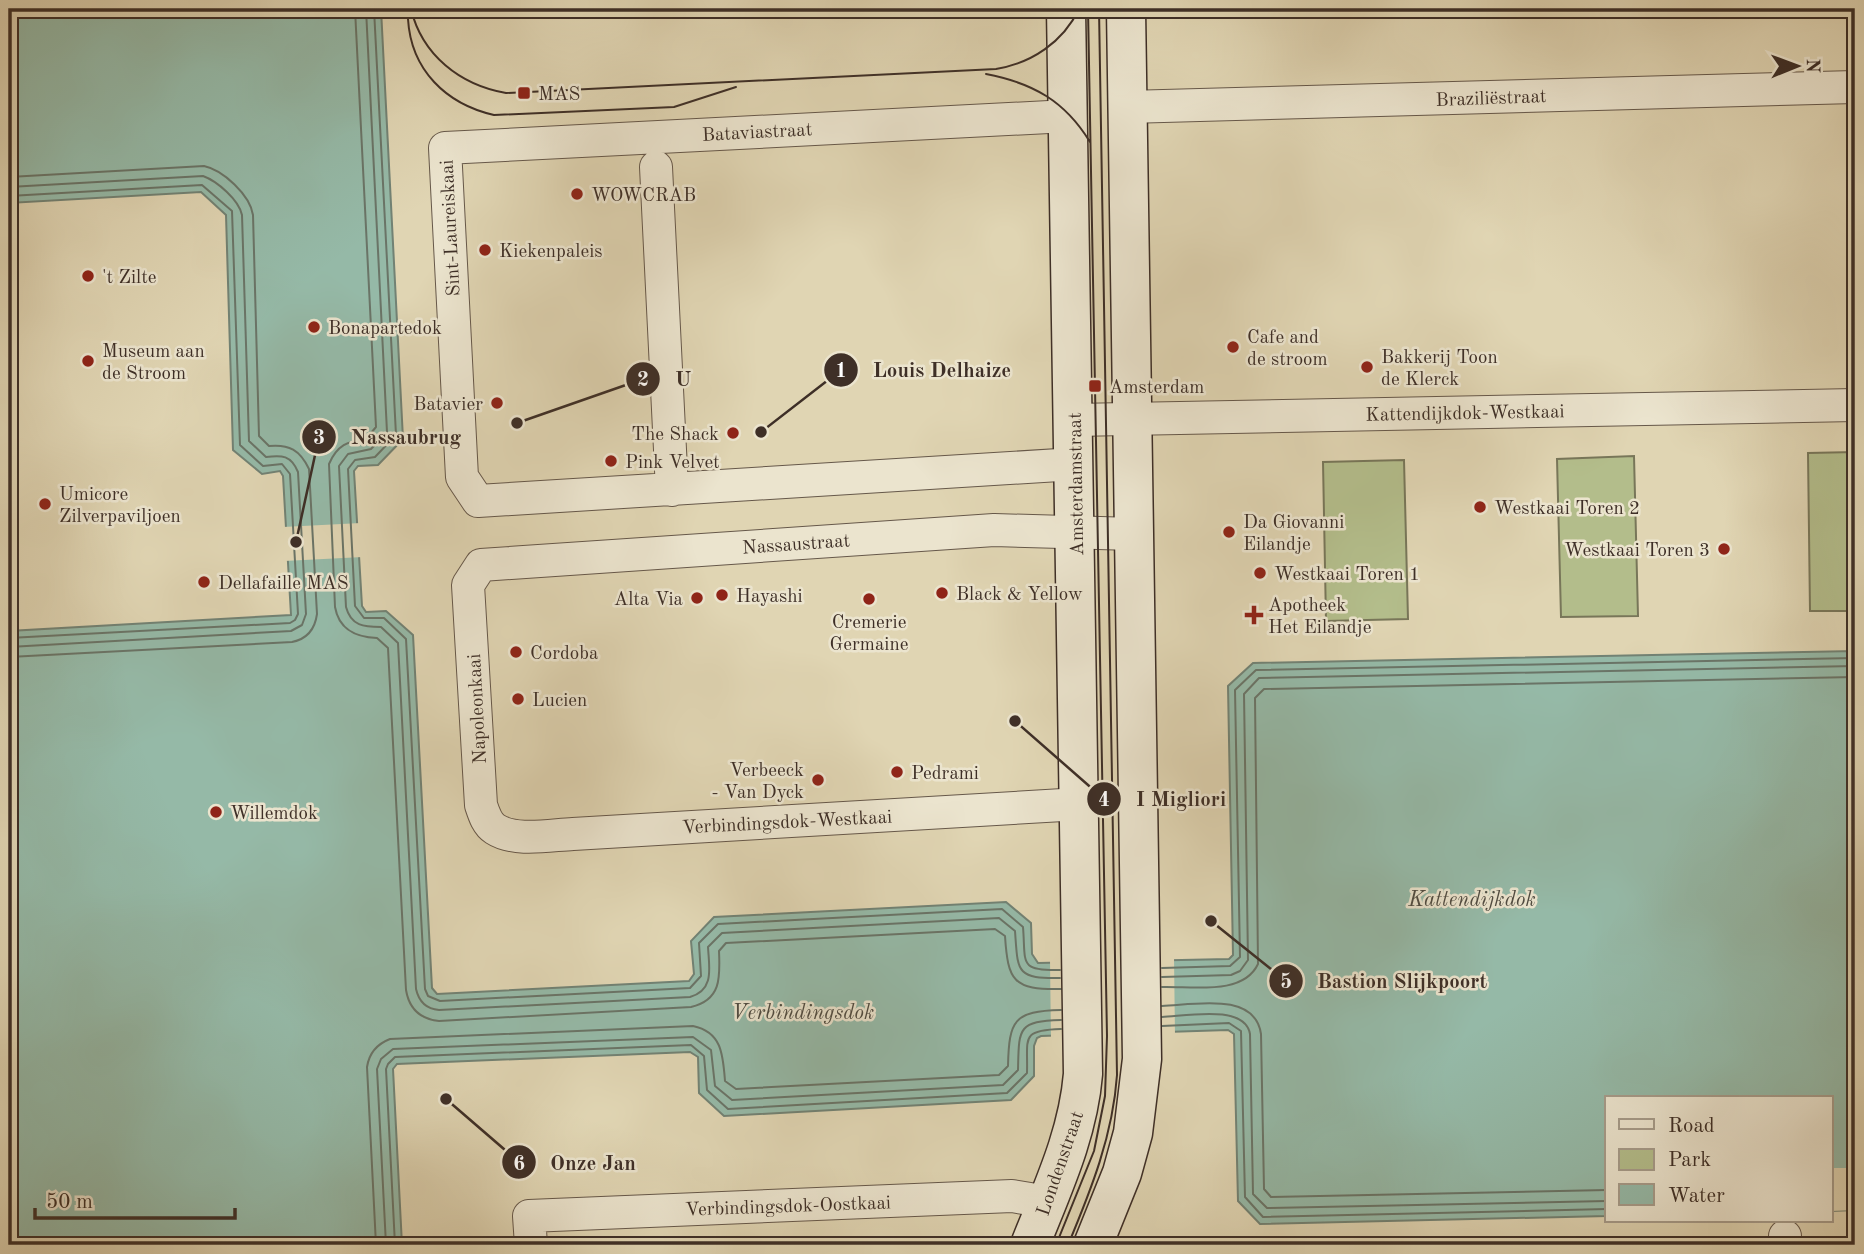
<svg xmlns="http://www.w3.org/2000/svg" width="1864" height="1254" viewBox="0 0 1864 1254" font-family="'Old Standard TT',serif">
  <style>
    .green { fill: #b3bd8b; stroke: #787659; stroke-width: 2 }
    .water { fill: #95b9a7; stroke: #728274; stroke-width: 2 }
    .pier { fill: #e0d5b3 }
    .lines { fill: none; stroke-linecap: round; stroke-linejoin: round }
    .shore { stroke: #6a7467; stroke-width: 2 }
    .street-casing { stroke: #66584a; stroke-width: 34 }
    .secondary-casing { stroke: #3e2f27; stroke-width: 41 }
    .street { stroke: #ebe4ce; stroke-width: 32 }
    .secondary { stroke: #ebe4ce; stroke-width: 38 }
    .tram { stroke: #3e2f27; stroke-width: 2 }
    .poi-dot { fill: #8f2418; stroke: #ebe4ce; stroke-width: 2.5 }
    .labels { text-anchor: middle; stroke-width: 5; stroke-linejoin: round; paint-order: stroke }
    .poi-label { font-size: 19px; fill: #3e2f27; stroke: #ebe4ce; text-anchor: start }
    .street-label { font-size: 19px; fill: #3e2f27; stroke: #ebe4ce }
    .water-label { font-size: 21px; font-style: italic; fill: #4f4b41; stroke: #ebe4ce }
    .leader { fill: none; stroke: #3e2f27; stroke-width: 2.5 }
    .callout-dot { fill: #3e2f27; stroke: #ebe4ce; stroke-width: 2.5 }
    .mark-label { font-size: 21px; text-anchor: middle; font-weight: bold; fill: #fff }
    .callout-label { font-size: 21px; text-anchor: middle; font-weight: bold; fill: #3e2f27; stroke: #ebe4ce; stroke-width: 5; stroke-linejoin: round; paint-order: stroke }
  </style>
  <rect width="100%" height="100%" fill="#e0d5b3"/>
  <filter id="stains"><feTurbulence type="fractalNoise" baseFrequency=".00286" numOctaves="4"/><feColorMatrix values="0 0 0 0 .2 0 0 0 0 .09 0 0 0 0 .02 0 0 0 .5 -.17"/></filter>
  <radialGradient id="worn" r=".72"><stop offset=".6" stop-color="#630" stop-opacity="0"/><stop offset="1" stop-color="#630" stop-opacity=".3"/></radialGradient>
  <path class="green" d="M1855,452V611H1810L1808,453Z
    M1634,456L1638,616L1561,617L1557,459Z
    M1404,460L1408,619L1326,621L1323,462Z
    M1745,1240L1746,1245H1567Z"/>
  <path class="water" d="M9,9H381L403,439L378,465L358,466L354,471L362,606L366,612L386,611L413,635L432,988L437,994L689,981L694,974L691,941L714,917L1006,902L1031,923L1032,954L1038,963L1229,959L1233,955L1228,686L1253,663L1855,651V1210L1831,1211V1098H1607V1216L1260,1224L1238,1201L1234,1034L1228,1030L1041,1036L1037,1038L1034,1046V1076L1011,1100L724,1116L699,1093L698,1057L690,1052L397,1064L393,1069L402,1245H9V631L291,615L283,476L280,471L262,474L233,450L226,215L201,192L9,203Z"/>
  <path class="pier" d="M361,523L363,557L284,561L283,527Z
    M1174,957L1175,1036L1051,1040L1050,959Z
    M1831,1168H1855V1210L1831,1211Z"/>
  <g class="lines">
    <path class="shore" d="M355,9L376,427L366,439C348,441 337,445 329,464L335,607C339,630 356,637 377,638L388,648L406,990C409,1008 420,1019 439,1021L691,1007C722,1000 720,976 719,951L726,943L995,929L1005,936C1008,981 1013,990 1061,989
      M366,9L387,432L371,449L348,454L339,466L346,607C351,626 364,627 381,627L398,643L416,989C419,1002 426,1009 439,1010L690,997C715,990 709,967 708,947L722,933L999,918L1015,931C1018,971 1015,979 1060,978
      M374,9L396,435L375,457L355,460L348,469L355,606L364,618H384L406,639L425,989L428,996L440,1001L690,988L701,976L699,943L718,924L1002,909L1023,927C1026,963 1018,971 1060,970
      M9,177L204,166C223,170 250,195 253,215L259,436L269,446C289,444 300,450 309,469L317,614C315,629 307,639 292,642L9,657
      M9,187L203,176C217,181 239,200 242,215L249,441L266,457C282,455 291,455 298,472L306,614L302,625L291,631L9,647
      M9,196L202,185L232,211L240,445L263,466L282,464L290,474L298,614L295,620L290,623L9,638
      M1162,968L1230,966L1240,957L1235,690L1256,670L1855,658
      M1162,977L1231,975L1240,971L1248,960L1244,694L1259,678L1855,666
      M1162,987C1192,986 1243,996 1258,964L1255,698L1264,689L1855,677
      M1162,1006C1193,1005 1255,991 1261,1034L1264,1189L1271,1197L1607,1190
      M1162,1017C1186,1016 1245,1004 1250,1034L1253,1194L1267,1208L1607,1201
      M1162,1026L1229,1023L1241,1031L1245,1197L1263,1217L1607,1209
      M376,1245L367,1067C369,1054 377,1044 390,1039L693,1026C722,1032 723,1055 725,1081L736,1089L999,1075L1008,1066C1009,1020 1014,1011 1061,1010
      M386,1245L377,1069L381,1059L393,1049L693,1037L711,1050L715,1086L732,1100L1003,1085L1018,1070C1019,1029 1017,1021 1061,1020
      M395,1245L386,1069L388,1064L395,1057L691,1045L704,1056L707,1090L728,1109L1007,1093L1027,1073C1028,1038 1020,1030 1061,1029"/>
    <defs>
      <path id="street" d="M1127,107L1855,87
        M1068,116L445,148L462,477L478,501L1075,464
        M656,167L672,490
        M1074,420L1855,405
        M1080,804L573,834C550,835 515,842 495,829C487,824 484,814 481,805L468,585L481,565L994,530L1134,534
        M1785,1236V1245
        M531,1245L529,1216L1012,1196L1030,1199L1045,1206"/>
      <path id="secondary" d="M1030,1245C1052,1189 1078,1135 1083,1074L1066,9
        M1093,1245L1122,1173L1133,1133L1142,1059L1126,9"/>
    </defs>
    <use href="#street" class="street-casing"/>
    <use href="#secondary" class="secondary-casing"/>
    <use href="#street" class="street"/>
    <use href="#secondary" class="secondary"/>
    <path class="tram" d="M411,9C422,55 460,85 506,93L996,69C1032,63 1063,42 1079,9
      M408,19C411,70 446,104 494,115L674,107L736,87
      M986,74C1033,83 1065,101 1090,142
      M1056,1245L1094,1151L1105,1096L1107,1036L1088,9
      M1068,1245C1091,1190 1113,1135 1117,1075L1099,9"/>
  </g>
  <g class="poi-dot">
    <rect x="517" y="86" width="14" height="14" rx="3.5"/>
    <circle cx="577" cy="194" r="7"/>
    <circle cx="485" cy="250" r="7"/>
    <circle cx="88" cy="276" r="7"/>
    <circle cx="314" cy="327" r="7"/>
    <circle cx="1233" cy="347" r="7"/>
    <circle cx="88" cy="361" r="7"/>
    <circle cx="1367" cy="367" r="7"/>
    <rect x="1088" y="379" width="14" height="14" rx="3.5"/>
    <circle cx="497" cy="403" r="7"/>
    <circle cx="733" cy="433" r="7"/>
    <circle cx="611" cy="461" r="7"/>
    <circle cx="45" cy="504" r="7"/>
    <circle cx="1480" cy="507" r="7"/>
    <circle cx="1229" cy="532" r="7"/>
    <circle cx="1724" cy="549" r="7"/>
    <circle cx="1260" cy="573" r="7"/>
    <circle cx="204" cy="582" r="7"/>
    <circle cx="942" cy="593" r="7"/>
    <circle cx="722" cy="595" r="7"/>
    <circle cx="697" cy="598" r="7"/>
    <circle cx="869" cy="599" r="7"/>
    <path d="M1250.5 604.5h7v7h7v7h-7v7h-7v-7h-7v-7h7z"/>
    <circle cx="516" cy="652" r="7"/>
    <circle cx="518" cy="699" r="7"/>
    <circle cx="897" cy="772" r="7"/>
    <circle cx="818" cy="780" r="7"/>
    <circle cx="216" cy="812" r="7"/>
  </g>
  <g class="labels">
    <g class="poi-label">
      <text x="538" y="100">MAS</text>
      <text x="591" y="201">WOWCRAB</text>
      <text x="499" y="257">Kiekenpaleis</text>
      <text x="102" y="283">'t Zilte</text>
      <text x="328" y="334">Bonapartedok</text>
      <text x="1247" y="343">Cafe and<tspan x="1247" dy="22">de stroom</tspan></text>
      <text x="102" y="357">Museum aan<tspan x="102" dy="22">de Stroom</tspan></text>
      <text x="1381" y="363">Bakkerij Toon<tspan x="1381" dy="22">de Klerck</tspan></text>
      <text x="1109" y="393">Amsterdam</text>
      <text x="483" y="410" text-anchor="end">Batavier</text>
      <text x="719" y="440" text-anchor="end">The Shack</text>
      <text x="625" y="468">Pink Velvet</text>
      <text x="59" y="500">Umicore<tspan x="59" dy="22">Zilverpaviljoen</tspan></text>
      <text x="1494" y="514">Westkaai Toren 2</text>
      <text x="1243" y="528">Da Giovanni<tspan x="1243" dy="22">Eilandje</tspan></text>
      <text x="1710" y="556" text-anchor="end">Westkaai Toren 3</text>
      <text x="1274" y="580">Westkaai Toren 1</text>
      <text x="218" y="589">Dellafaille MAS</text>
      <text x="956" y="600">Black &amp; Yellow</text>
      <text x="736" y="602">Hayashi</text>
      <text x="683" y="605" text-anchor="end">Alta Via</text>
      <text x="1268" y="611">Apotheek<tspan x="1268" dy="22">Het Eilandje</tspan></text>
      <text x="869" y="628" text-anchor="middle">Cremerie<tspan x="869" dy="22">Germaine</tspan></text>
      <text x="530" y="659">Cordoba</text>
      <text x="532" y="706">Lucien</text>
      <text x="804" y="776" text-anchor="end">Verbeeck<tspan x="804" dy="22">- Van Dyck</tspan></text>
      <text x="911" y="779">Pedrami</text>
      <text x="230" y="819">Willemdok</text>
    </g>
    <g class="street-label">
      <text transform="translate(1491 97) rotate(-2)" y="7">Braziliëstraat</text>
      <text transform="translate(757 131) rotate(-3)" y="7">Bataviastraat</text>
      <text transform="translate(449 228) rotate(-93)" y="7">Sint-Laureiskaai</text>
      <text transform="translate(1465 412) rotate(-1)" y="7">Kattendijkdok-Westkaai</text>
      <text transform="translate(1075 484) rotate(-91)" y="7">Amsterdamstraat</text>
      <text transform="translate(796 543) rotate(-4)" y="7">Nassaustraat</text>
      <text transform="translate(476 709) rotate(-93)" y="7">Napoleonkaai</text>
      <text transform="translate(787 821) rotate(-3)" y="7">Verbindingsdok-Westkaai</text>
      <text transform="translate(1059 1163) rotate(-71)" y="7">Londenstraat</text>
      <text transform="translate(788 1205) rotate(-2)" y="7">Verbindingsdok-Oostkaai</text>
    </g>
    <g class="water-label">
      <text x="1472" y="906">Kattendijkdok</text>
      <text x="803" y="1019">Verbindingsdok</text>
    </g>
  </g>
  <path class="leader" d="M761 432L841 370M517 423L643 379M296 542L319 437M1015 721L1104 799M1211 921L1286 981M446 1099L519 1162"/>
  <g class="callout-dot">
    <circle cx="761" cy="432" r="7"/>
    <circle cx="517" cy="423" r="7"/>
    <circle cx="296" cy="542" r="7"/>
    <circle cx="1015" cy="721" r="7"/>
    <circle cx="1211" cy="921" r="7"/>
    <circle cx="446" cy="1099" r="7"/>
    <circle cx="841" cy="370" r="18"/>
    <circle cx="643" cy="379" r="18"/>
    <circle cx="319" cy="437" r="18"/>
    <circle cx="1104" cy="799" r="18"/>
    <circle cx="1286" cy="981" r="18"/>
    <circle cx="519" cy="1162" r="18"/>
  </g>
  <g class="mark-label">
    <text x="841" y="377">1</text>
    <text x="643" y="386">2</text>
    <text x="319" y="444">3</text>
    <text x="1104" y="806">4</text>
    <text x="1286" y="988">5</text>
    <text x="519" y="1170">6</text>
  </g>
  <g class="callout-label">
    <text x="942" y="377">Louis Delhaize</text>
    <text x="683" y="386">U</text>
    <text x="406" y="444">Nassaubrug</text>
    <text x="1181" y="806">I Migliori</text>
    <text x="1402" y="988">Bastion Slijkpoort</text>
    <text x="593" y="1170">Onze Jan</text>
  </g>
  <rect width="1864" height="1254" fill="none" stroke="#e0d5b3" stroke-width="35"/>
  <rect x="10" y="10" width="1843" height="1233" fill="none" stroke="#3e2f27" stroke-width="3.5"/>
  <rect x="18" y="18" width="1829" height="1219" fill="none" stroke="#3e2f27" stroke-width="2"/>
  <rect x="1605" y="1096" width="228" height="126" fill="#ebe4ce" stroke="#a69c8b" stroke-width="2"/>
  <rect x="1619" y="1119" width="35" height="10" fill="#ebe4ce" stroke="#a69c8b" stroke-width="2"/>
  <text x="1668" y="1132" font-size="21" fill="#3e2f27">Road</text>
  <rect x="1619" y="1149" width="35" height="21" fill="#b3bd8b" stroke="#a69c8b" stroke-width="2"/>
  <text x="1668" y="1166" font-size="21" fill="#3e2f27">Park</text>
  <rect x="1619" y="1184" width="35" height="21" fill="#95b9a7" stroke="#a69c8b" stroke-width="2"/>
  <text x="1668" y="1202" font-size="21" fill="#3e2f27">Water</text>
  <g transform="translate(1797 66) rotate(89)" stroke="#ebe4ce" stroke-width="5" paint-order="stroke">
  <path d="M0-5L12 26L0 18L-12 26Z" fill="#3e2f27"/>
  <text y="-10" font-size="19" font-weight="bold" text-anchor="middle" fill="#3e2f27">N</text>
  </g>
  <path d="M35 1208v10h200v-10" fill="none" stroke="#3e2f27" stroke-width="3.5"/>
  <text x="46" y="1208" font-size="21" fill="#3e2f27" stroke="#ebe4ce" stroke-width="5" paint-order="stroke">50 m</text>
  <rect width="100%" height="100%" filter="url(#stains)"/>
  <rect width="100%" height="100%" fill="url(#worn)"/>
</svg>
